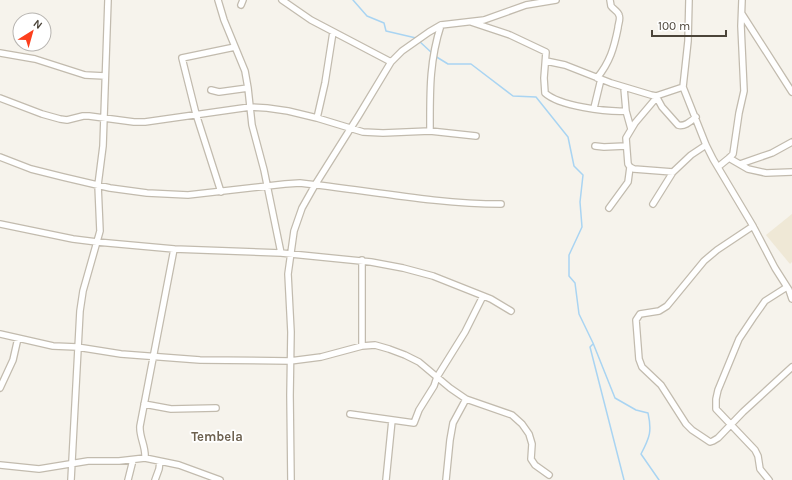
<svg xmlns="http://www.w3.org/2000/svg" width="792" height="480" viewBox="0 0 792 480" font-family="Karla,sans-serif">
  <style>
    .education { fill: #efe8d6 }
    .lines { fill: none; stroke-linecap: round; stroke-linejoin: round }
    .stream { stroke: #a9d4f2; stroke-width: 1.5 }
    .minor-casing { stroke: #c2bbae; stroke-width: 8 }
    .minor { stroke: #fff; stroke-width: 5.5 }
    .labels { text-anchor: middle; stroke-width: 3.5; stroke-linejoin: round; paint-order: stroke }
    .quarter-label { font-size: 13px; font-weight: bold; fill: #6e6250; stroke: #fff }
  </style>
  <rect width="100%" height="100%" fill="#f6f3ec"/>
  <path class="education" d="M792,214V262L790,264L766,235Z"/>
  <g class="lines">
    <path class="stream" d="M353,0L367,16L384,23L386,31L416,38
      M419,41L432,53
      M435,56L448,64H471L513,96L536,97L568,137L574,166L583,175L580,202L582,227L569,255V276L575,283L579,314L593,343L615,398L636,410L648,413C652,431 650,437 641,454L659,480
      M593,344L590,347L624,480"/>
    <defs>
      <path id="minor" d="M218,0L224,20L245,71L248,88L252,125L264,170L281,253
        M282,0L311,20L391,62
        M689,0L688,41L683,87L706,145L713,159L753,226L775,268L789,290L792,299
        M241,5L243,0
        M742,14L792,92
        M471,22L510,35L546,52L544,78L545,93C559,106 606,112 626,111
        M0,53L35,59L85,75L105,76
        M546,61L565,65L611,83L651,95L656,96L683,87
        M597,78C610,62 614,48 618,28C618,24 621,19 619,15C618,11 613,9 611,6L610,0
        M624,88L626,111L631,129
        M211,90L219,92L248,88
        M656,96L662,107L678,125C685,127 691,121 696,117
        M657,97L635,123L626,138L628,164L630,167L634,169L673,172
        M0,98L42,114L60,119L67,120L83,116H89L134,122H145L250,107L267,108L288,111L317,118L363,132L383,133L430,131L476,136
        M594,108L601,79
        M317,118L325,83L333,32
        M430,131C430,93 429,62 441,25
        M595,146L604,147L626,146
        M0,157L31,169L63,177L110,188L147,193L188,195L285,184L300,183C367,190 434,204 501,204
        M729,158L748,169L766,173L792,172
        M740,164L772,153L792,142
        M718,167L729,158L733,154L739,113L744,91L741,26L742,0
        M221,192L196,114L182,58L235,47
        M653,204L673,172L691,155L706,145
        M609,208L628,182L630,167
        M0,224L73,239L97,242L174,249L281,253L371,262L403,268L433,276L491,299L511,311
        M753,226L717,250L704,261L667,306L659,311L640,314L636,320L639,359L642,367L661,385L686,424L692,430L710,442L713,441L718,438L743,412L792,367
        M362,260V346
        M0,334L53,346L77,347L121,354L200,360L290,361L321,357L362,346L375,345L389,349L405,355L419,362L450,388L466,399L512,415L522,424L529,434L532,444L531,459L535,465L549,475
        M0,388L13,360L18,338
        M144,404L171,409L216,408
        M350,414L414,423L419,410L434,386L437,377L465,332L483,296
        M145,458C146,446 139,437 140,426L174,249
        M0,465L39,469L88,461H119L145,458L179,465L220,480
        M71,480L80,311L83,291L100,231L98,185L103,146L108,0
        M128,480L133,460
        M155,480L159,469L160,461
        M291,480L290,395L291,332L288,274L294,231L302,208L315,185L359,115L391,62L402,51L429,32L441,25L484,20L526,5L556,0
        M386,480L392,420
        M446,480L450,440L453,423L466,399
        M769,480L760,469L758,456L755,450L716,409V399L718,390L739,339L753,318L765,301L787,287"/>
    </defs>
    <use href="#minor" class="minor-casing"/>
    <use href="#minor" class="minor"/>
  </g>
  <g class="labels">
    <g class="quarter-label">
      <text x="217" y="441">Tembela</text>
    </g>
  </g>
  <g transform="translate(32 32) rotate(37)"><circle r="19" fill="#ffffff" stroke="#b7b4b0"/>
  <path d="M0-3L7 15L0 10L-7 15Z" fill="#fc3f1d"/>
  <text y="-6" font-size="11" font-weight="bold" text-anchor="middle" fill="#4b4439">N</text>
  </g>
  <path d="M652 30v6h74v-6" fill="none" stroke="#4b4439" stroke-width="2"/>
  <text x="658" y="30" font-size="12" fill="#4b4439" stroke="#ffffff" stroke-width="3" paint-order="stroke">100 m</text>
</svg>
